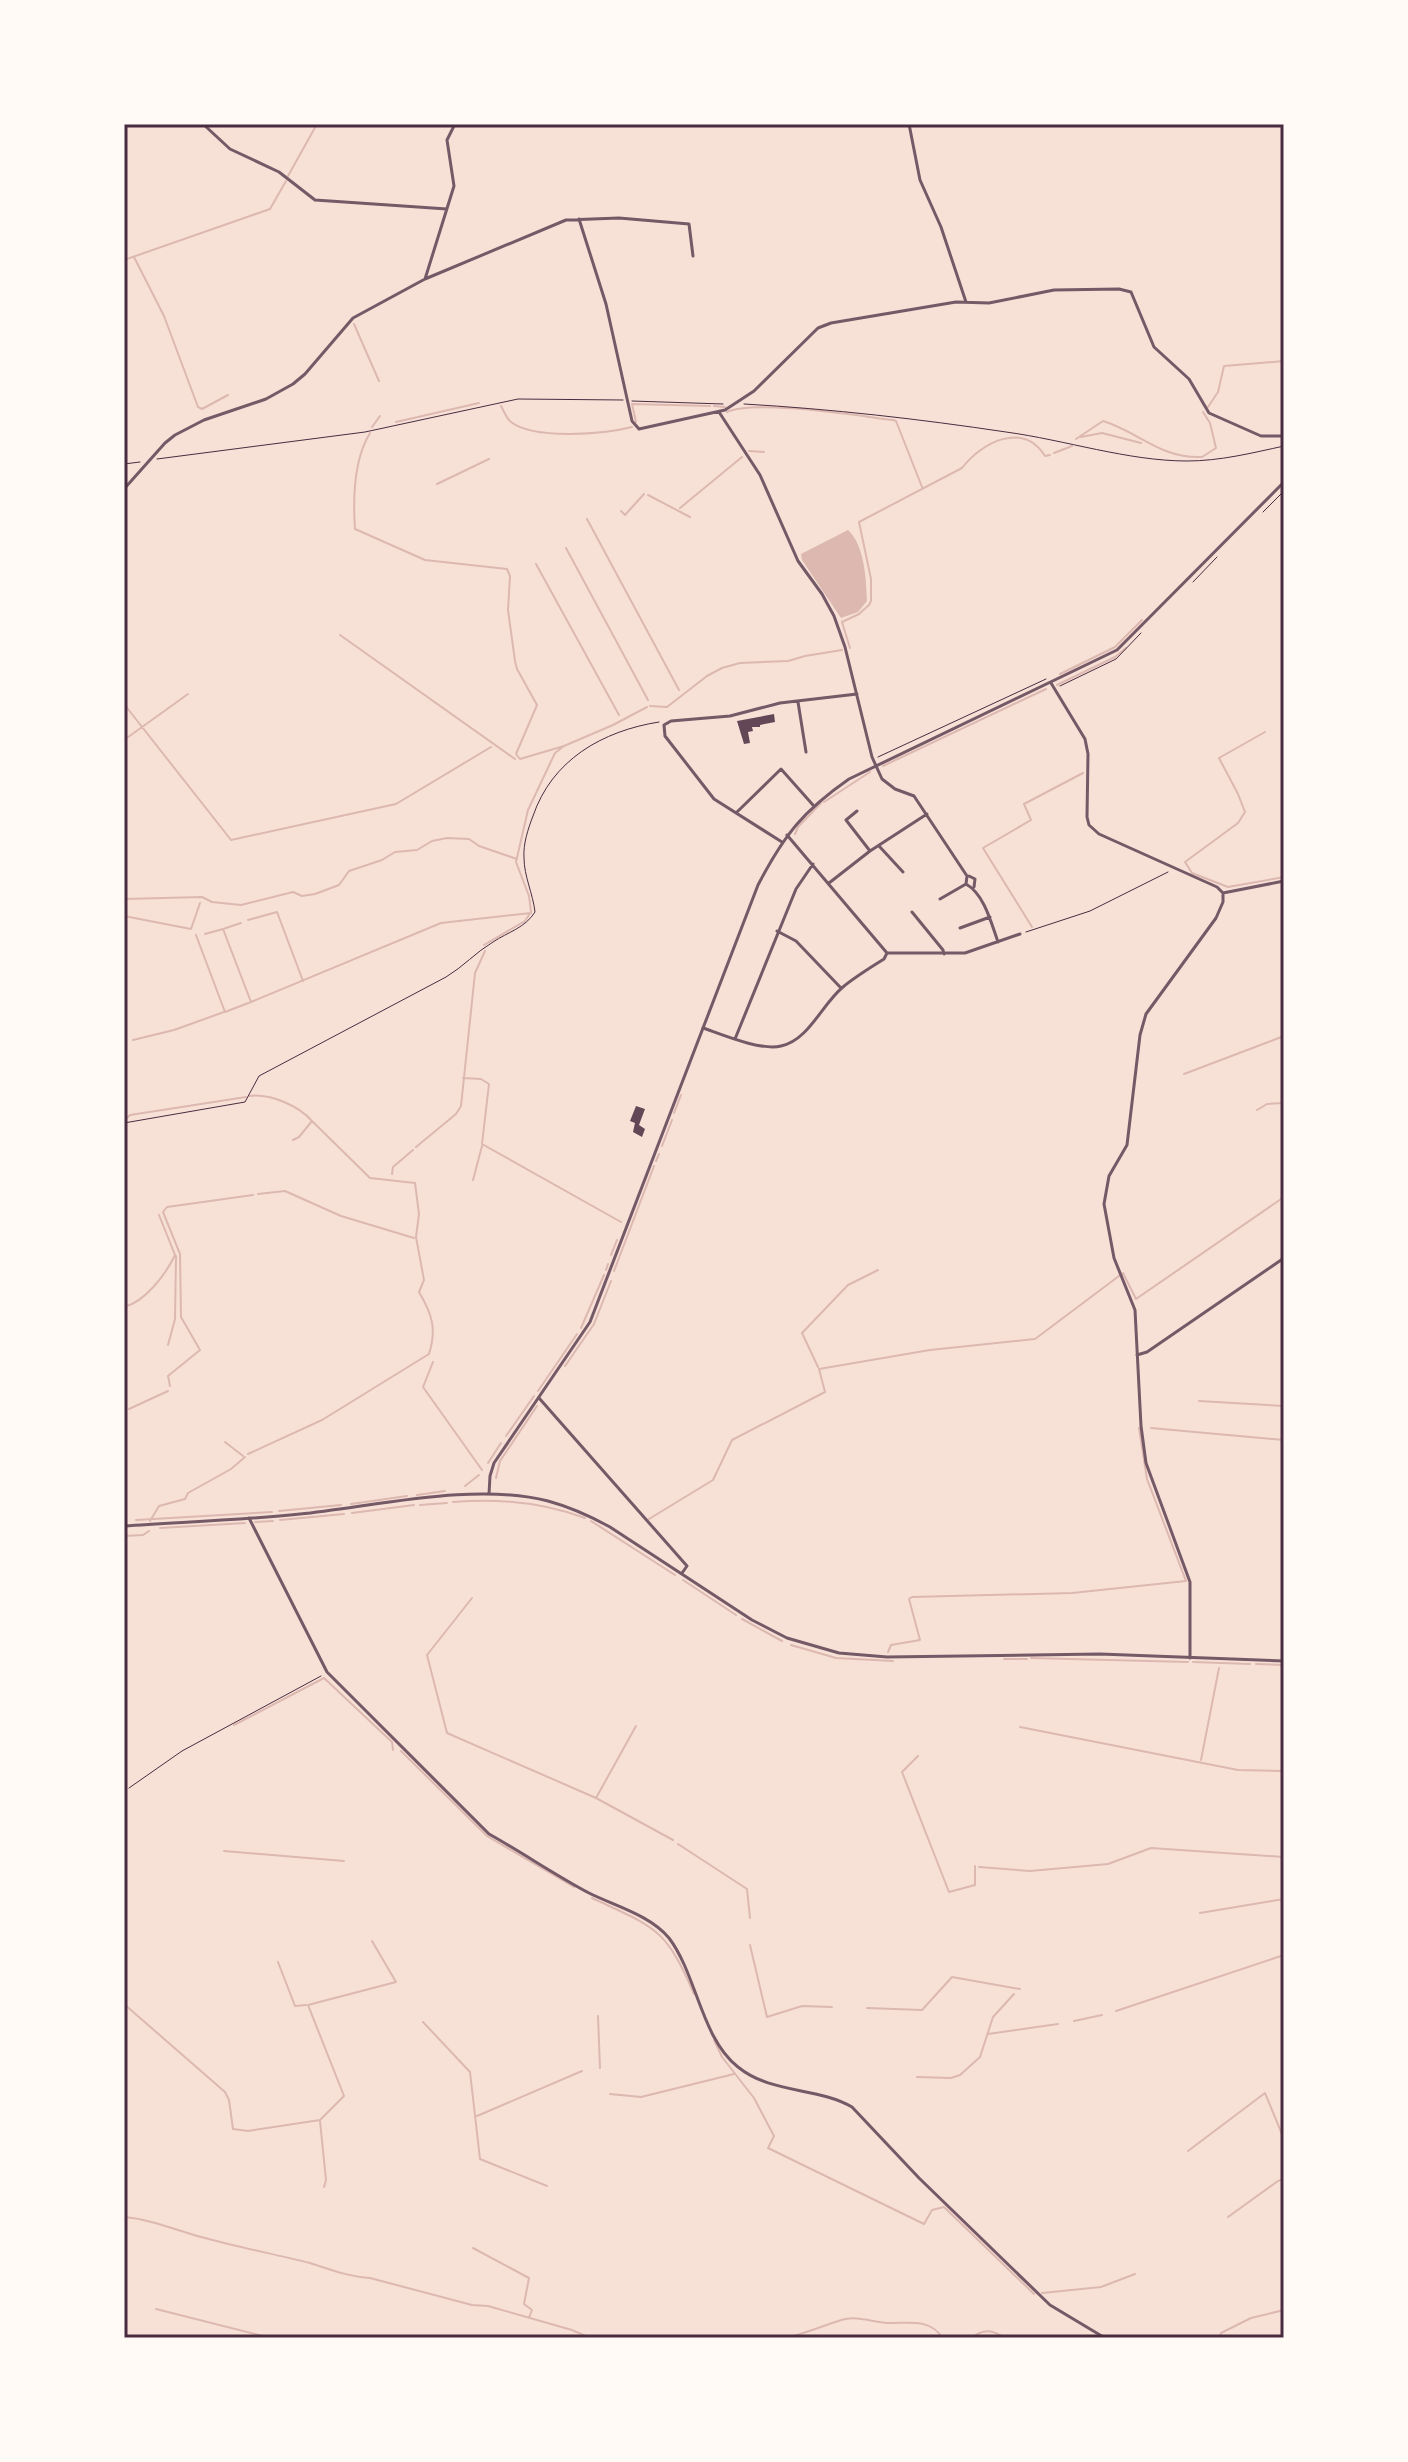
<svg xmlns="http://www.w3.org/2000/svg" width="1408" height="2462" viewBox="0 0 1408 2462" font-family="'Noto Serif',serif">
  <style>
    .water { fill: #dcb8b0 }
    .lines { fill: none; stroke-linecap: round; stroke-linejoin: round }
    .stream { stroke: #dcb8b0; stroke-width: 2 }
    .building { fill: #644757 }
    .path { stroke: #4a2c40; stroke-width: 1 }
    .minor { stroke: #755966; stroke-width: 3 }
    .tertiary { stroke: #755966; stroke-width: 3 }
    .neatline { fill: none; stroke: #4a2c40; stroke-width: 3 }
  </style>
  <rect width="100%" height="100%" fill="#f7e1d7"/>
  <path class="water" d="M848,530C865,546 866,579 867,601L858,612L841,618L802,560L801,554Z"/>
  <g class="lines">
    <path class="stream" d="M288,176L317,124
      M134,257L164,316L198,407L202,409L228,395
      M124,260L270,209L286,181
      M354,324L379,381
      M501,406C504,411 506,418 511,422C534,440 605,434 632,427
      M714,406L725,407
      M1208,407L1218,392L1224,366L1284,361
      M727,412C754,399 859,416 893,420L896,421L922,487
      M396,422L479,403
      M636,422L632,404L710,406
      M372,427L380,416
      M370,433C354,459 353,500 355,529L425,560L507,569L510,576L508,610L515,661L517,669L537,705L516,754L520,759L564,746
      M1081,437L1102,433L1141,443
      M1076,439L1103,421C1139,432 1161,459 1202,457L1216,448L1210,423L1203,412
      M749,451L764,452
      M1054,453L1072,446
      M437,484L489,459
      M648,495L690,517
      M680,508L742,457
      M621,511L625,515L644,494
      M587,519L679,690
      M566,548L648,700
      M536,564L619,715
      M340,635L515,759
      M850,648L842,622L859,614L869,605L871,601V579L859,522L962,468C982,442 1023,421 1045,456L1050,455
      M1060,674L1115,647L1142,620
      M1057,685L1115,657L1126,648
      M124,704L231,840L396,804L491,747
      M650,706L667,707L707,676L722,668L740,663L788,661L805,656L842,650
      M1265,732L1219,758L1238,794L1245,812L1238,823L1185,862L1192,873L1228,887L1284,877
      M124,740L188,694
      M883,766L1046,689
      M824,802L870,772
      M795,834L798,827L821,803
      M124,899L202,897L212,902L241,905L293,892L302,896L315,894L339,885L349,871L382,860L395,852L417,850L432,841L447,838L469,839L479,846L517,859
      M124,916L191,929L200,903
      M248,920L277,912L303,981
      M1032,927L983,848L1031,820L1024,804L1083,773
      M223,929L241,923
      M205,934L223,929L251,1002L441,923L531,913
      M196,935L225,1012L251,1002
      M484,945L525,921L531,912L529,896L516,862L528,810L555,753L564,746L613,725L647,707
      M133,1040L174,1030L224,1012
      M1184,1074L1284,1036
      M463,1078L481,1079L489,1084L482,1144L621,1222
      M249,1096C270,1093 299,1106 312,1121
      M1257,1110L1267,1104L1284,1103
      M674,1113L681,1095
      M126,1119L130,1115L246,1097
      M662,1146L672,1120
      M416,1147L456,1114L461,1106L475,973L485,951
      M656,1161L659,1154
      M392,1174L393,1167L413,1150
      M473,1180L482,1146
      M258,1194L285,1191L341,1216L414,1238
      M611,1255L617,1240
      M606,1270L608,1264
      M614,1271L654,1166
      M124,1307C145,1302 166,1274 175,1255L159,1215
      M581,1328L604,1275
      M168,1345L175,1319L176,1256
      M433,1362L423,1387L482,1470
      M565,1366L594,1324L611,1281
      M818,1367L802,1333L848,1285L878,1270
      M170,1386L168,1376L200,1350L181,1317L180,1254L163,1212L167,1207L253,1195
      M538,1391L577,1334
      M1199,1401L1284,1406
      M129,1409L168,1391
      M1151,1428L1284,1440
      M506,1436L534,1396
      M225,1442L243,1456
      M248,1454L322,1420L429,1354C437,1329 432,1314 419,1292L424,1280L416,1237L419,1214L415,1183L370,1178L312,1121L299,1137L293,1140
      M488,1463L501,1443
      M496,1478L500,1461L537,1406
      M465,1486L479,1475
      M417,1495L445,1491
      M453,1502C499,1498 541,1502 585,1518
      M351,1504L407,1496
      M420,1505L447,1503
      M279,1511L341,1505
      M352,1513L414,1505
      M649,1519L713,1480L732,1440L825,1392L819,1369L930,1350L1035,1339L1123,1273L1136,1299L1284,1197
      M136,1520L272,1512
      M280,1520L344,1514
      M150,1521L159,1506L185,1499L188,1493L231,1469L245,1457
      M591,1521L675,1575
      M255,1522L273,1521
      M160,1528L245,1523
      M124,1536L143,1535L149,1531
      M683,1580L736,1615
      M472,1598L427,1655L447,1733L596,1798L673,1840
      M742,1619L782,1641
      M791,1645L836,1658L893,1661
      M888,1652L891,1645L920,1640L909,1599L912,1597L1072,1593L1186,1581L1147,1479L1139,1428
      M1031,1658L1188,1662
      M1004,1659H1027
      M1193,1662L1250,1664
      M1256,1664L1284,1665
      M234,1725L324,1678L392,1742L393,1750
      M1020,1727L1238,1770L1284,1771
      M401,1751L487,1836L574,1887
      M918,1756L902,1772L949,1892L975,1885V1866
      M1201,1760L1219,1668
      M596,1798L636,1726
      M678,1844L747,1889L750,1918
      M224,1851L344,1861
      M979,1867L1030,1871L1108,1864L1151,1848L1284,1857
      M592,1898C656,1928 665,1927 694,1994
      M1200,1913L1284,1899
      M750,1945L767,2017L802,2006L832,2007
      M278,1962L295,2006L306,2005
      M124,2004L225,2092L229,2100L233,2129L248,2131L320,2120L344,2096L308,2005L396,1982L372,1941
      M867,2008L922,2010L952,1977L1020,1989
      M1116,2011L1284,1955
      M598,2016L600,2068
      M1074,2021L1102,2015
      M423,2022L470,2072L480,2159L547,2186
      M988,2034L1058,2024
      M714,2040L722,2057L754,2098L774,2136L768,2148L924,2224L932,2210L944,2207L1034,2294
      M917,2077L951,2078L960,2075L980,2057L993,2017L1014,1994
      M610,2094L641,2097L734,2074
      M477,2116L582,2071
      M320,2121L326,2180L324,2187
      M1188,2151L1265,2093L1284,2139
      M124,2217C150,2219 175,2230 201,2237C237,2247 274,2254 310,2263C329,2269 349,2277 370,2278L472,2305L488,2306L572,2330L590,2338
      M1228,2217L1278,2181L1284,2179
      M473,2248L529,2278L524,2304L532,2310L529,2318
      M1042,2293L1101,2287L1135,2274
      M156,2309L271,2338
      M787,2338C805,2333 823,2326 841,2320C858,2315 874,2323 891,2323C909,2323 932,2319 942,2338
      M972,2338C983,2328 993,2330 1005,2338
      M1220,2338L1221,2333L1251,2318L1284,2310"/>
  </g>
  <path class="building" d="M774,714L775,722L760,725V727H752L753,731L748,732L750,743L744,744L737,721Z
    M636,1106L645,1109L639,1125L645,1129L642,1137L633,1132L635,1123L630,1121Z"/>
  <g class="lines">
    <path class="path" d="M632,401L723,404
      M744,404C832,409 919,419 1006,432C1065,440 1128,461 1187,461C1220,461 1252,453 1284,446
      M157,459L365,432L518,399L623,400
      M124,464L140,462
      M1263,512L1284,491
      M1193,582L1217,557
      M1060,686L1116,659L1141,633
      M878,757L1046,679
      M1026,932L1090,911L1168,872
      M124,1123L245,1102L259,1076L446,977C463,967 476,952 493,942C508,932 525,928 535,912C533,894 524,876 524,858C523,844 528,829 533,816C552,760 602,731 659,722
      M129,1788L182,1751L321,1676"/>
    <path class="minor" d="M203,124L230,149L279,172L315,200L447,209
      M909,124L920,180L941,227L966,302
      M579,219L606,304L632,421L639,429L725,410L754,391L818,328L831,323L956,302L989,303L1054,290L1119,289L1131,292L1154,347L1189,379L1209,413L1261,436H1284
      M425,279L454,186L447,140L455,124
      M719,412L760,475L798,561L822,594L834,616L845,647L872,757L882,779L895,789L914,796L967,876L966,884C984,894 991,922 998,942
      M124,489L165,443L175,435L204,420L266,399L293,384L305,374L353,318L425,279L566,220L619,218L689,224L693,256
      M1051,683L1085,739L1088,754L1087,817L1089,825L1099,834L1217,887L1223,893
      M798,702L806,752
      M857,811L846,820L870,851
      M737,812L781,769L813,805
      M787,835L887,953
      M782,842L714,799L665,736L664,725L671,721L730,716L780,703L857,694
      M879,846L903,872
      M969,876L975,879L974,887
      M829,883L870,851L927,814
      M1223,893L1284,881
      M940,899L966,884
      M912,912L943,950L944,954
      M960,928L990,917
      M777,931L796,941L841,988
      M887,953H965L1020,934
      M703,1028C723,1035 761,1051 781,1046C809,1040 822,1004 843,987C855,977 870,968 884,959L887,953
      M735,1039L796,889L813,864
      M1137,1355L1147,1352L1284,1258
      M539,1398L687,1566L682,1573
      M249,1518L327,1672L489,1834C523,1853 555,1875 589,1893C615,1906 650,1915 669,1938C697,1975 701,2038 738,2067C771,2094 818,2087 852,2107L919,2178L1050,2305L1105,2338
      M1190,1658V1582L1146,1463L1141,1426L1135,1310L1114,1258L1104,1204L1109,1176L1127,1145L1140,1035L1146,1014L1216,918L1223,902V893
      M124,1791H125"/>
    <path class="tertiary" d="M489,1494L490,1476L494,1463L590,1322L758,885C784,835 803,811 849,779L1117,650L1284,482
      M124,1526C183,1522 242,1520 300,1514C376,1506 475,1482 548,1501C570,1507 590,1516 610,1527L752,1620L787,1638L839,1653L887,1657L1100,1654L1284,1661"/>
  </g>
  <rect width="1408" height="2462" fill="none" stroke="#fffaf5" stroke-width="252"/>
  <rect x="126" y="126" width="1156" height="2210" class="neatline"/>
</svg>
